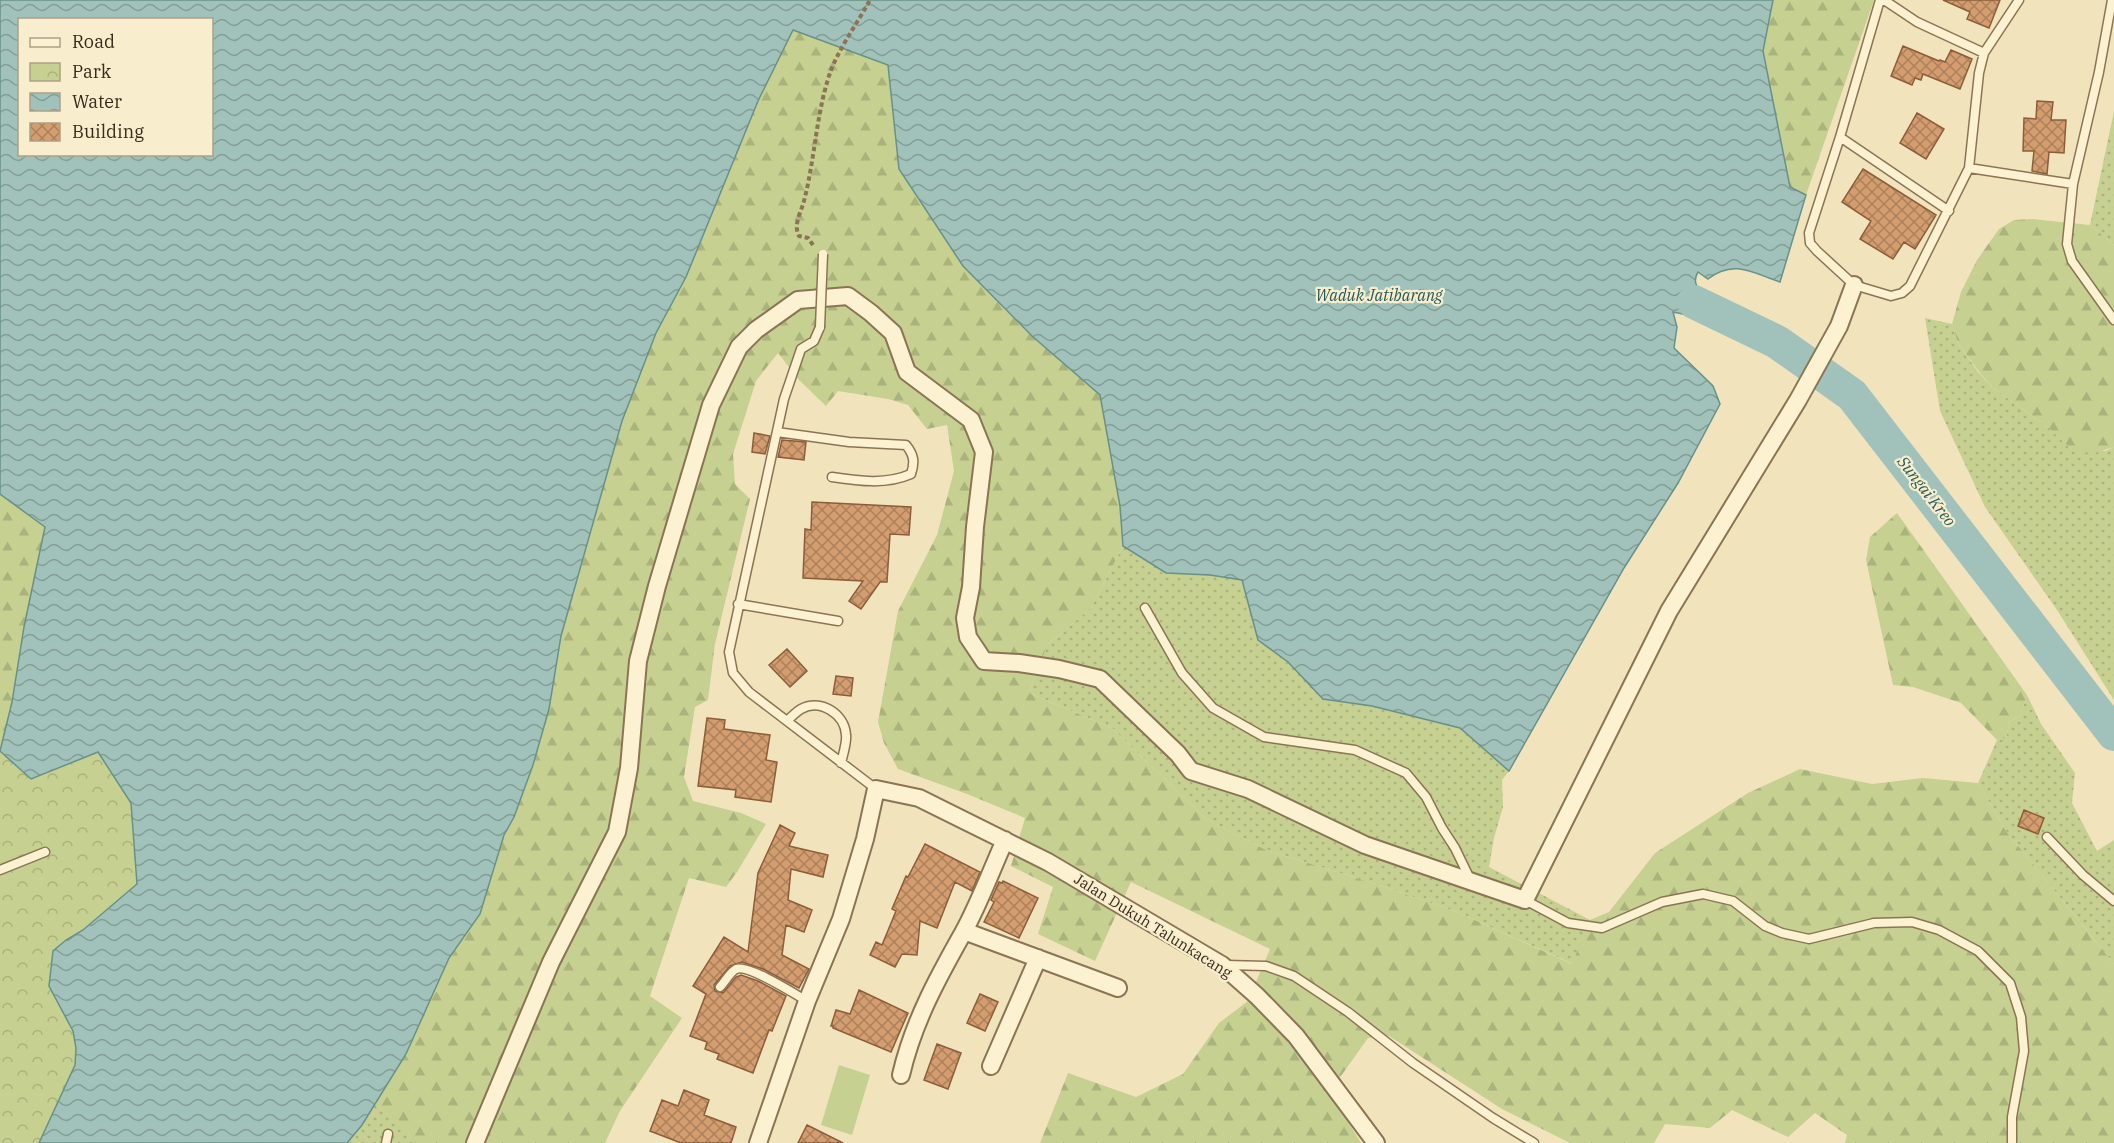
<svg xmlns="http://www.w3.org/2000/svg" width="2114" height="1143" viewBox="0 0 2114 1143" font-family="'IBM Plex Serif',serif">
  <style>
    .grass { fill: url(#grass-dots) }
    .forest { fill: url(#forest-firs) }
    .park { fill: url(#park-crowns) }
    .pitch { fill: #c6d090 }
    .water { fill: url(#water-waves); stroke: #689188; stroke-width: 1.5; fill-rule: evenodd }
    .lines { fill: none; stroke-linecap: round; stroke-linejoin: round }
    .river { stroke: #a1c2ba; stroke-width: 34 }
    .building { fill: url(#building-cross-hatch); stroke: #8c5d38; stroke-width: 1.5 }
    .lane-casing { stroke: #8b7454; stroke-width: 11 }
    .street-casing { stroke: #8b7454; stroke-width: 20 }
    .path { stroke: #8b7454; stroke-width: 4; stroke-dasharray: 4.5 3; stroke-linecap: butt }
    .lane { stroke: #fcf1d0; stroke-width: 8 }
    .street { stroke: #fcf1d0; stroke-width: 16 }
    .lane-bridge-casing { stroke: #8b7454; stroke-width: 11; stroke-linecap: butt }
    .lane-bridge { stroke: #fcf1d0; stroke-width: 8 }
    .labels { text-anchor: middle; stroke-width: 4.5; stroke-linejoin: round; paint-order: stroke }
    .street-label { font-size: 15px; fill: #392a1b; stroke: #f8eecd }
    .water-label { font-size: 16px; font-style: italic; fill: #285a59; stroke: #f8eecd }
  </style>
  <defs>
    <pattern id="grass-dots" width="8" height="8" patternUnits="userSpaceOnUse" patternTransform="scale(1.5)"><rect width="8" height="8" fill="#c6d090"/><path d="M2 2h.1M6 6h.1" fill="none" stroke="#abb37c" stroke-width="1.8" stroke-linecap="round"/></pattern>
    <pattern id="forest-firs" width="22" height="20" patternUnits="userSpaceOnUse" patternTransform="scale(1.5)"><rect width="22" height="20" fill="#c6d090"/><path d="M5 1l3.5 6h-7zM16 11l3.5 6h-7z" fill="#abb37c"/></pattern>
    <pattern id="park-crowns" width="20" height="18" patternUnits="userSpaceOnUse" patternTransform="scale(1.5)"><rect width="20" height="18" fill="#c6d090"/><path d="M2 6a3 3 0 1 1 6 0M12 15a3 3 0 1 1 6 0" fill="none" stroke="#abb37c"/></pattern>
    <pattern id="water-waves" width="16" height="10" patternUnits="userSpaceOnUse" patternTransform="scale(1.5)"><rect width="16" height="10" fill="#a1c2ba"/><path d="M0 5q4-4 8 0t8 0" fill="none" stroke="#849e96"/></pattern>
    <pattern id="building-cross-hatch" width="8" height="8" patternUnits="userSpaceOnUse" patternTransform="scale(1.5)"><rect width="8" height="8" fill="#d39d6f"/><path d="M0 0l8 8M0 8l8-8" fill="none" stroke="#ac805a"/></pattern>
  </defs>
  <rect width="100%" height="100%" fill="#f1e4bd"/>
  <path class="grass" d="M2114,111V245L2090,225Z
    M1925,318L1952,324L1958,343L1978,372L1992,387L2049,428L2072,450L2106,451L2114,447V700L2057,610L1985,507L1940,411Z
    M1123,546L1166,573L1210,575L1242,580L1258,640L1288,662L1323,699L1372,706L1460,728L1509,771L1502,780L1503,807L1494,838L1489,867L1590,920L1573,964L1457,912L1379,885L1266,850L1206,819L1112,728L1029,693L1048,644L1091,608Z
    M2027,695L2041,724L2075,773L2072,803L2097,851L2114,840V964L2006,831L1978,783L1997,740L2006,738L2010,721L2020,716Z
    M375,1104L421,1142V1143H347L362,1125Z"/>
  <path class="forest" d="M1773,0H1874L1806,195L1790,187L1763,51Z
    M793,30L888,65L899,169L963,266L1032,336L1100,395L1120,506L1123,546L1091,608L1048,644L1029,693L1112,728L1206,819L1266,850L1379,885L1457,912L1572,964L1590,920L1609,912L1655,853L1748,793L1800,769L1872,784L1923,778L1978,783L2006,831L2114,964V1143H1845L1847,1135L1815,1113L1788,1137L1732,1110L1710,1128L1665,1124L1654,1143H1570L1502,1109L1389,1036L1368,1038L1341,1076L1331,1094L1361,1143H1040L1068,1073L1136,1097L1183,1074L1219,1023L1248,1001L1270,949L1131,882L1095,961L1038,934L1053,887L1011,866L1025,818L967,794L898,769L884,743L878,722L898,611L937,535L954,471L947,425L927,429L908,405L888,399L838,391L826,406L799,380L778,353L756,381L733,454L735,484L750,499L715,644L708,700L695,707L684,777L693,801L741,813L766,824L737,872L726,887L689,878L650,996L682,1018L620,1111L605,1143H421L375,1104L406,1054L449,958L480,914L504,835L514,817L533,765L549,709L561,636L591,533L610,459L628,404L656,333L686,277L758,101Z
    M2032,219L2090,225L2114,245V447L2089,455L2072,450L2049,428L1992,387L1979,372L1958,343L1952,324L1961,292L1977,260L1999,229L2014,220Z
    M0,494L45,527L24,627L12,702L0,749Z
    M1897,513L2027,695L2020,716L2010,721L2006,738L1997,740L1961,703L1913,687L1893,685L1866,560L1870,537Z"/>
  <path class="park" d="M0,751L31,779L98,752L131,803L137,885L83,930L66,940L49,986L73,1031L76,1048L75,1065L39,1143H0Z"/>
  <path class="pitch" d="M839,1065L870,1075L852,1135L821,1125Z"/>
  <path class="water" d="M0,0H1773L1763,51L1790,187L1806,195L1780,282C1753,273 1734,259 1708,279L1698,272C1693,280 1696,286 1701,293L1687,315L1673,312L1677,327L1674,348L1713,386L1720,404L1678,483L1624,568L1509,771L1460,728L1372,706L1323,699L1288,662L1258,640L1242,580L1210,575L1166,573L1123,546L1120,506L1100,395L1032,336L963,266L899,169L888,65L793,30L758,101L686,277L656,333L622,421L561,636L549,709L533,765L514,817L504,835L480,914L449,958L406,1054L362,1125L347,1143H39L75,1065L76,1048L73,1031L49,986L53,951L66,940L83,930L137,884L131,803L98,752L31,779L0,751L12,702L24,627L45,527L0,494ZM20,20H212V154H20Z"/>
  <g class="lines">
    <path class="river" d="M1694,302L1777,342L1852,395L2114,734"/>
  </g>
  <path class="building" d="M1943,0H2000L1989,28L1967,19L1970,12Z
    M1903,46L1939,61L1940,60L1945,62L1951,50L1972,59L1960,89L1923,74L1921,80L1915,78L1912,85L1891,76Z
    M2037,101L2053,102L2051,120H2066L2064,153L2049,152L2047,174L2032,171L2034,151H2023L2024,118L2036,119Z
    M1917,113L1944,129L1926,159L1900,143Z
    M1863,169L1936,215L1915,249L1904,242L1893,259L1860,239L1871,221L1842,202Z
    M754,433L770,436L765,454L752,452Z
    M782,440L806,442L804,460L778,457Z
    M812,502L911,507L909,535L890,534L887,582H880L861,609L849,601L863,581L803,578L805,529L811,530Z
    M787,649L807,671L790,687L769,665Z
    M836,676L853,678L851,696L833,694Z
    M707,718L725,720L724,729L770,735L766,760L777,762L771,802L735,797L736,790L698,786Z
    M2024,810L2044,818L2038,834L2018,826Z
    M780,825L795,833L789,846L828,855L823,877L791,869L788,900L812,910L804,932L786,925L782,955L809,969L799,988L763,969L742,962L730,966L714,985L715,991L723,993L736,977L741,975L758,981L786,996L772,1031L769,1030L753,1073L717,1059L719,1054L705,1049L707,1042L690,1036L706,994L693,986L724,937L748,952L758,873Z
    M925,844L980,872L972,891L955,882L937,928L920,921L917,955L902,954L895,967L870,955L876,942L882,945L896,911L892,909L906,876L908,877Z
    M1003,881L1038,898L1019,938L984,922L994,902L991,900L999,882L1002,883Z
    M859,990L908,1013L891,1052L833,1028V1026H831L836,1010L850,1014Z
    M980,994L998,1002L985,1031L967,1023Z
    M937,1044L961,1053L948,1089L924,1080Z
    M684,1090L709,1100L704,1115L736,1127L731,1143H681L650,1131L662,1100L678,1106Z
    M807,1125L843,1143H798Z"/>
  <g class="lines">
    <defs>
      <path id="lane" d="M1880,0L1840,137L1809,233L1810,243L1817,251L1854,285L1891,296L1902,293L1910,286L1969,168L2073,184
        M1884,0L1917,22L1984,53L1979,73L1969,168
        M2112,0L2099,72L2073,184L2067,244L2072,261L2114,320
        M1984,53L2019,0
        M1840,137L1949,211
        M820,327L814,341L801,349L784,399L729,652L733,673L749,692L876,789
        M777,432L849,442L906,445C914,455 915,462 911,474C886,485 859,481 832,477
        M738,604L838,621
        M1145,608L1182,673L1213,708L1264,737L1355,750L1406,773L1426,797L1442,828L1455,848L1471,881
        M787,721C791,717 796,712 801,709C820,698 845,714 846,735C847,743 843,754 841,763
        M2047,837L2083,875L2114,901
        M0,870L45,852
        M1525,900L1568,923L1602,928L1662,902L1703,894L1733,901L1765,926L1782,933L1809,939L1874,923L1912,922L1939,930L1978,951L2010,983L2021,1017L2024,1051L2012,1117V1143
        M1226,965L1266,966L1294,976L1348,1012L1413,1063L1493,1118L1534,1143
        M720,987C725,982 730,972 736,969C748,964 795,994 807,1001
        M386,1143L388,1134"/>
      <path id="street" d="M964,931L1118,988
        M991,1066L1038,958
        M901,1075C913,1023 937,979 963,933C979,904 991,871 1005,840
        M475,1143L551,962L617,832L629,768L638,661L657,586L711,405L739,347L756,330L798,300L848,296L871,313L893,333L907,372L971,420L984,452L975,527L971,587L965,618L968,637L984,661L1019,663L1059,669L1100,679L1178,754L1191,771L1248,789L1365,845L1525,900L1669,611L1798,400L1839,326L1854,285
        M758,1143L807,1001L841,919L865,839L876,789L919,798L1048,862L1222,965L1257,996L1296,1036L1376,1143"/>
    </defs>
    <use href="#lane" class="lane-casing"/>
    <use href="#street" class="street-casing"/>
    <path class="path" d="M813,245L808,238L799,236C793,225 801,212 804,201C815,159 816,114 830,73C838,50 858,22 870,0"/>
    <use href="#lane" class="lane"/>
    <use href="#street" class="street"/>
    <defs>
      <path id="lane-bridge" d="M820,327L823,254"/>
    </defs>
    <use href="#lane-bridge" class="lane-bridge-casing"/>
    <use href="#lane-bridge" class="lane-bridge"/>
  </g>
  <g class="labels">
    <g class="street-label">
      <text transform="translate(1153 926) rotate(32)" y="5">Jalan Dukuh Talunkacang</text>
    </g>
    <g class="water-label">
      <text x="1379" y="301">Waduk Jatibarang</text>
      <text transform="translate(1927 491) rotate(52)" y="6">Sungai Kreo</text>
    </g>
  </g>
  <rect x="18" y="18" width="195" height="138" fill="#f8eecd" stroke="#aca086" stroke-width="1.5"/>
  <rect x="30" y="38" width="30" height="9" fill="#fcf1d0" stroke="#aca086" stroke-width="1.5"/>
  <text x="72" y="48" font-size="18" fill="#392a1b">Road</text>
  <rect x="30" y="63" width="30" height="18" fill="url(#park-crowns)" stroke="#aca086" stroke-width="1.5"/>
  <text x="72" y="78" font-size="18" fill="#392a1b">Park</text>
  <rect x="30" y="93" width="30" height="18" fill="url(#water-waves)" stroke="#aca086" stroke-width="1.5"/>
  <text x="72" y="108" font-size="18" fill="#392a1b">Water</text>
  <rect x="30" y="123" width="30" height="18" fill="url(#building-cross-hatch)" stroke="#aca086" stroke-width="1.5"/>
  <text x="72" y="138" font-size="18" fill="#392a1b">Building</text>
</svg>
